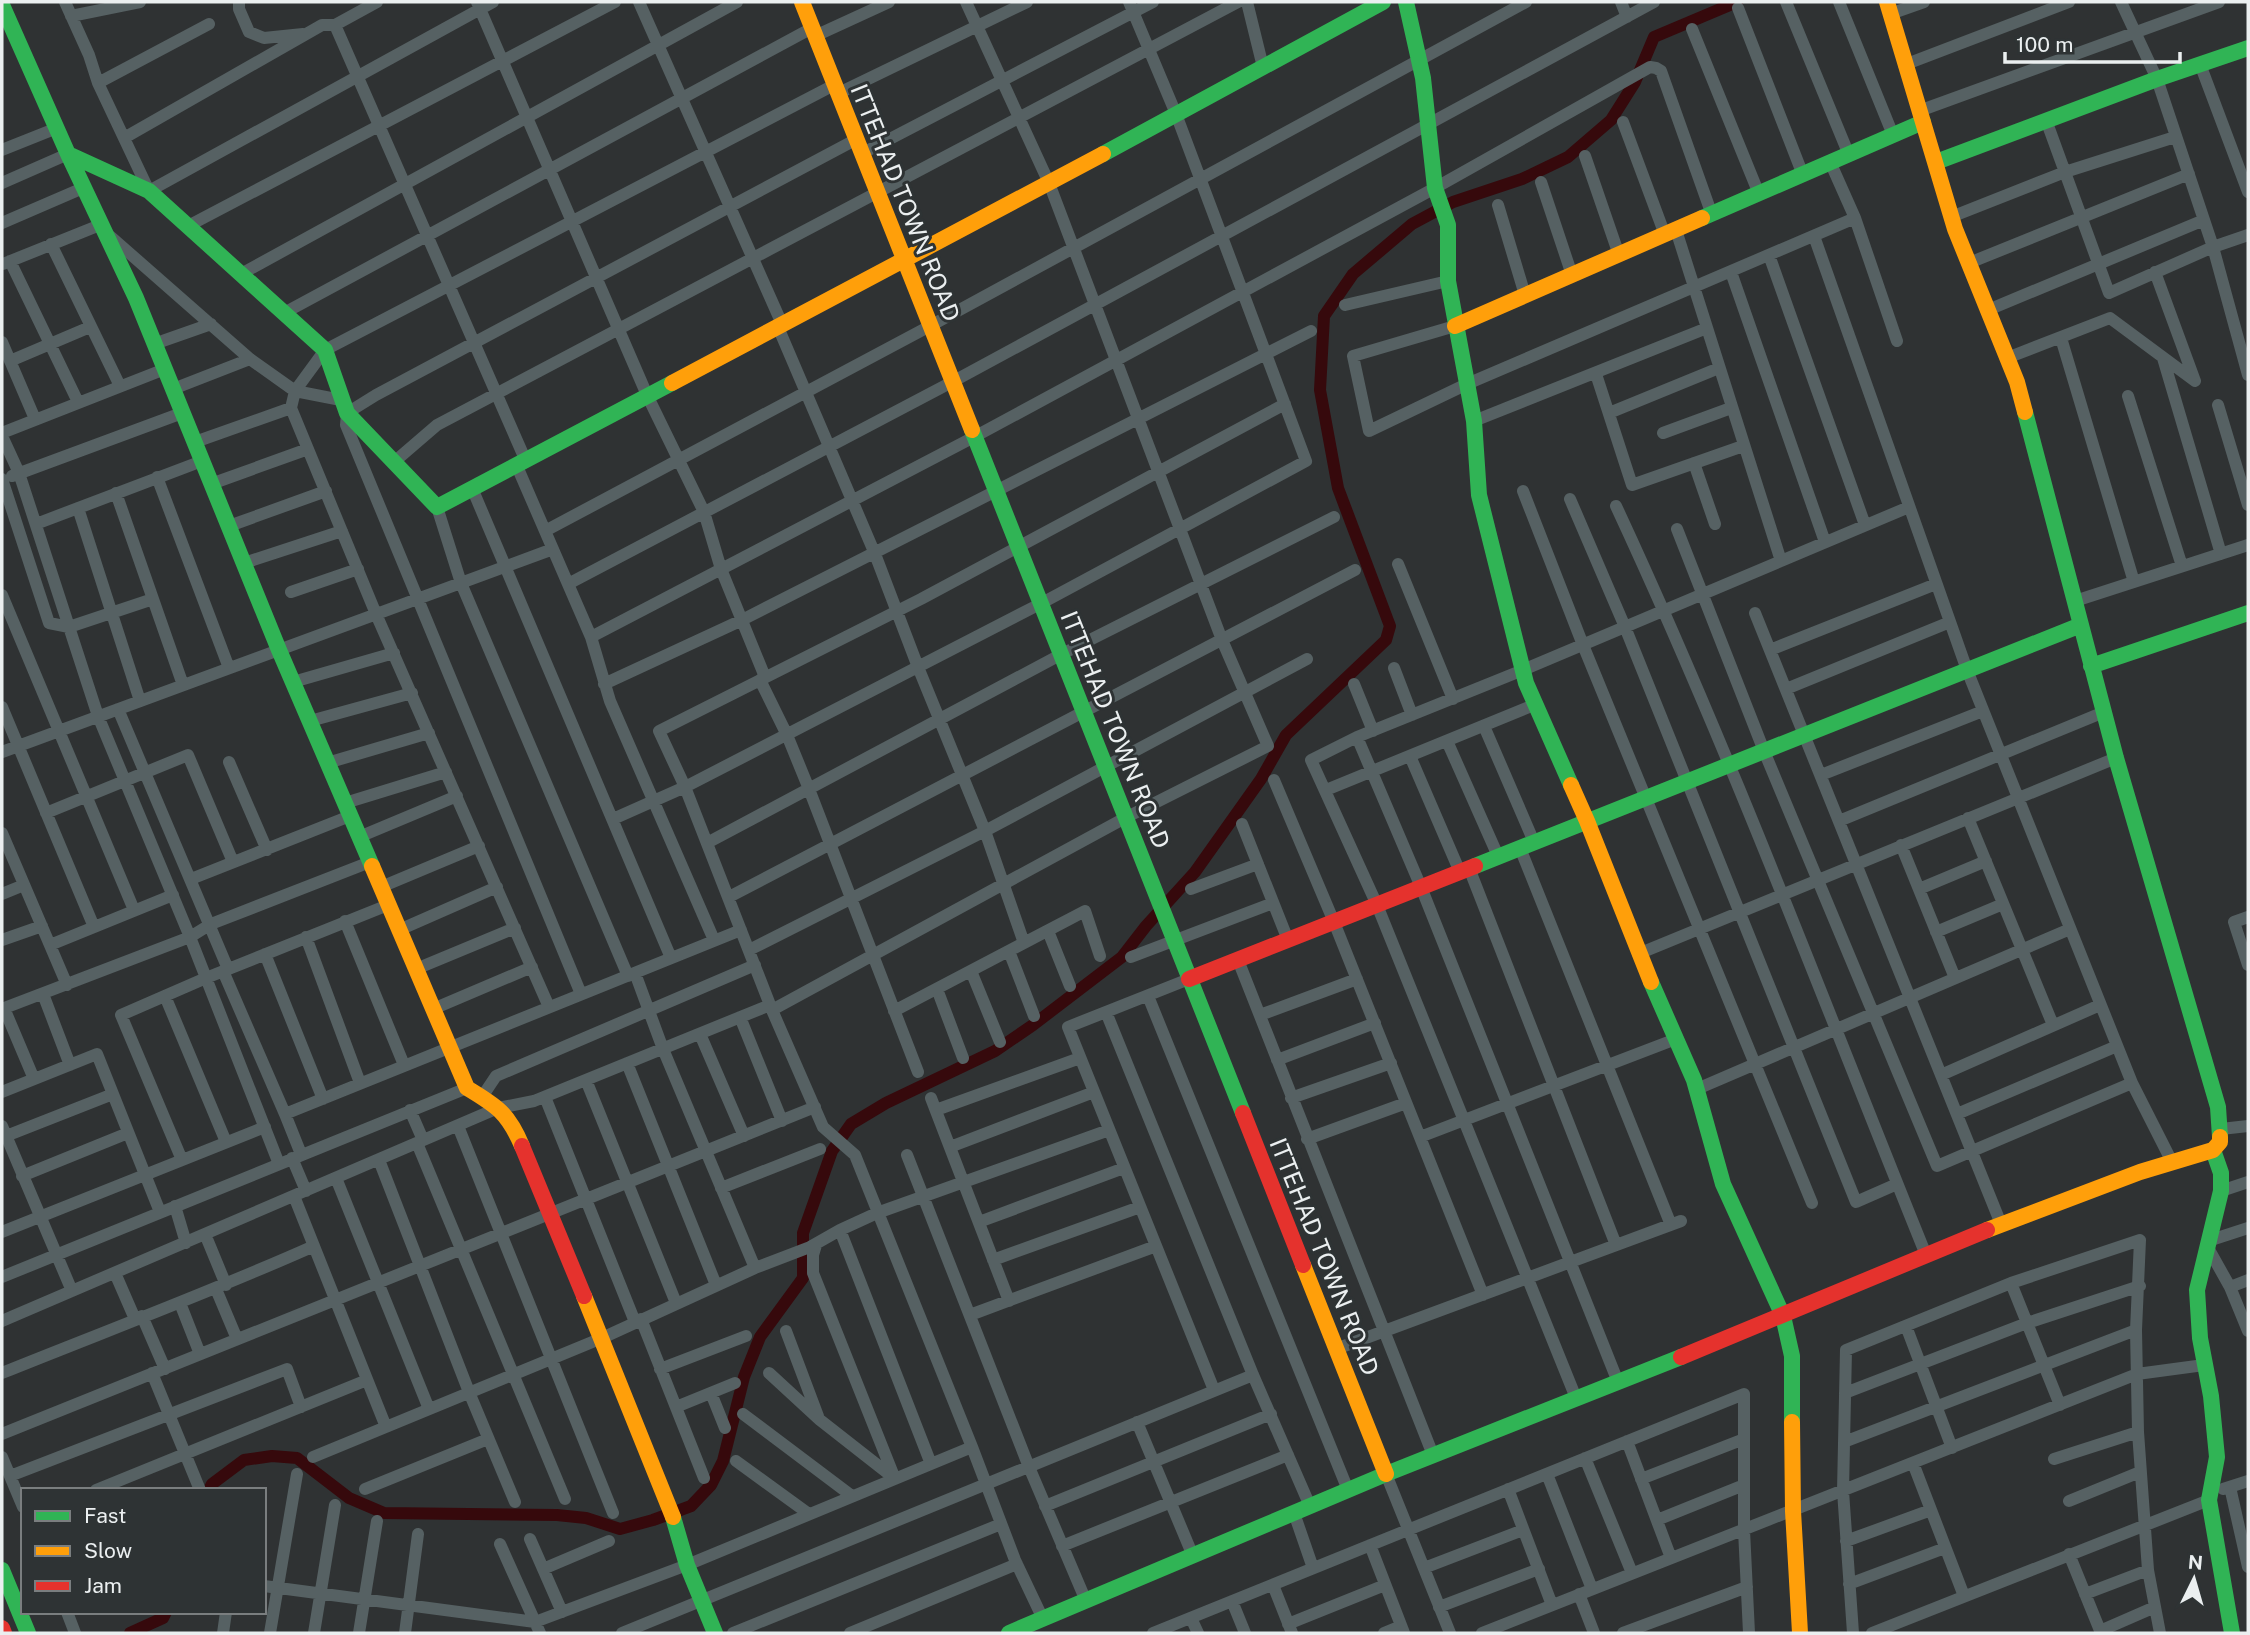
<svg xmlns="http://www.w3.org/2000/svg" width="2250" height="1635" viewBox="0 0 2250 1635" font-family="'Public Sans',sans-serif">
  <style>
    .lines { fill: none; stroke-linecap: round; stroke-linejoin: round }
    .canal { stroke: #36090c; stroke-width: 12 }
    .street { stroke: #566163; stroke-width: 12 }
    .fast { stroke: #30b455; stroke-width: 16 }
    .slow { stroke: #ff9f0a; stroke-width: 16 }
    .jam { stroke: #e5322d; stroke-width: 16 }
    .labels { text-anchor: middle; stroke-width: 6; stroke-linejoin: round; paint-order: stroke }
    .street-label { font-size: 24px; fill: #ebeff0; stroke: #2e3334 }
  </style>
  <rect width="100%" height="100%" fill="#2f3233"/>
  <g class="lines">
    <path class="canal" d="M209,1490L212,1484L244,1460L272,1456L297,1458L349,1498L384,1513L557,1515L586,1518L620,1529L653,1520L691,1506L711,1485L723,1461L744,1377L760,1337L803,1278V1233L832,1151L851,1124L886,1103L995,1051L1033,1025L1122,957L1146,926L1195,872L1261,779L1286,735L1386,640L1390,626L1338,488L1320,390L1324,316L1353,274L1412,224L1453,202L1522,179L1568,157L1611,120L1635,82L1654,37L1737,2
      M130,1633L163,1618L166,1612"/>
    <path class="street" d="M65,2L89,55L98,83L149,191L493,2
      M239,2V9L249,32L264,38L303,34
      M477,2L647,395L704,512L721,569L765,677
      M639,2L782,324
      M1247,2L1263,67
      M1621,2L1627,17
      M1786,2L1849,155
      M1839,2L1893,135
      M2121,2L2157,79L2213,247L2248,375
      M1738,8L1803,175
      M1890,14L1924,2
      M71,16L140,2
      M335,25L525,459
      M1692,29L1759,194
      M815,36L889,2
      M2200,64L2248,192
      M1904,65L2069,2
      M98,83L209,24
      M837,94L1027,2
      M1919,111L2219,2
      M2046,120L2109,293L2213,247L2248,235
      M1623,122L1665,235
      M124,138L322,25H335L377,2
      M2,150L57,128
      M861,154L1153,2
      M1585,156L1619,255
      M1541,182L1572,275
      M2,183L68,154
      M1498,205L1525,295
      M1951,217L2065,172L2175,137
      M1855,218L1897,341
      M2,223L83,188
      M188,226L615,2
      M1676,230L1781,561
      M1814,236L1967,670L2132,1083L2172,1162
      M111,237L250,359L295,391L341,400
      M51,244L120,386
      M1769,255L1865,525
      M10,261L78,402
      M1969,263L2189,174
      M3,264L100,225
      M1731,272L1825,542
      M241,274L737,2
      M1345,305L1448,281
      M1988,310L2204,220
      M284,313L812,28
      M1455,326L1353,356L1369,431L1467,384L1855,218L1831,164
      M778,327L875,554L918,667L985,831L1307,659
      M2061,338L2134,582
      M2,342L35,419
      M154,344L211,324
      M2007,358L2110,318L2195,381L2155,272
      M2163,358L2221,554
      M10,361L90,327
      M1596,374L1632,485L1743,446
      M173,389L250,359
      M2128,396L2182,566
      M2218,405L2248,505
      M1609,413L1719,368
      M1474,421L1707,328
      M2,433L165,369
      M1663,433L1731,408
      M2,436L19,473L98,716L190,937L279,1164
      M195,442L291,408
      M394,462L437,425L1238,2
      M1694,463L1715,524
      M516,464L591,637L610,701L714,940
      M12,476L182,413
      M157,477L229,668
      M2,479L49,623L69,627L153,599
      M211,484L308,449
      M472,488L671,958
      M1523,491L1583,645L1812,1203
      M116,493L183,685
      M1570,499L1625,627L1856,1202L1897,1184
      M1616,506C1730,751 1825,1005 1926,1255
      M437,507L461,583L628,976
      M78,508L140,701
      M36,524L202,461
      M229,526L326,491
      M1677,529L1764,751L1937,1166L2132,1083
      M545,531L930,326L1526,2
      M244,563L342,531
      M1398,564L1453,699
      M568,584L952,382L1654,2
      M291,592L358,569
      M2,595L134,910
      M2075,601L2248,545
      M1755,613L2001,1224
      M591,637L974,437L1435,188L1650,67L1656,68L1661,71L1712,215
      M1770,650L1936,584
      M1394,668L1412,715
      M760,680L787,735L809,789L918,1072
      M293,682L394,653
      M604,684L740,621L1311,331
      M1354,684L1373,731
      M1786,689L1950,622
      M2,707L94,927
      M118,709L228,969
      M310,721L412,693
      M1484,726L1534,842
      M1357,737L1311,760L1377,905L1576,1398
      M1447,741L1498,856
      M2,752L553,549
      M1410,756L1460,872
      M229,762L267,850
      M327,763L429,733
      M1821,775L1983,711
      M1274,780L1334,922L1483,1295
      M1326,790L1534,705
      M345,803L446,772
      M46,813L188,755L233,862
      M1968,818L2053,1025
      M613,819L685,787L659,731L921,599L1285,404
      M1839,821L2104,712
      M1242,824L1288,940
      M2,833L67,985
      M359,837L457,796
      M707,843L1060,655L1334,517
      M1901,845L1955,978
      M1520,848L1671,1225
      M1469,868L1616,1245
      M191,879L350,816
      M381,887L479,846
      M1191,889L1258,864
      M1919,889L1986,861
      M2,894L24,885
      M729,897L1355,570
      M2248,917L2234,922L2248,965
      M345,921L404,1065
      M399,930L497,887
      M1048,931L1070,986
      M1936,932L2003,904
      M306,937L360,1083
      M2,940L42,926
      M50,945L173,895
      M749,950L985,831L1024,943
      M1009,951L1034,1016
      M265,954L323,1099
      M1638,954L2116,758
      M1131,957L1273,903
      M1238,960L1433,1455
      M416,969L515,928
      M223,971L285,1114
      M971,971L1000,1042
      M635,973L663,1049L755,1268
      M1189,979L1068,1027L1214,1390
      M937,989L963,1058
      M43,994L70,1065
      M581,994L346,425L347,413L376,395L855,140
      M165,996L226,1142
      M1148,996L1348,1490
      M549,1007L376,614L291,408L295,391L325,350L834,85
      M4,1008L34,1079
      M2,1009L190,937L211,924L370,862
      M433,1009L532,967
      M772,1010L1125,818L1268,746L1222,640L1049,183L966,2
      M894,1011L1085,911L1100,956
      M1106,1012L1253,1375L1310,1506
      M1260,1015L1357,979
      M740,1017L782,1121
      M700,1034L744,1136
      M1277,1060L1375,1023
      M627,1063L716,1285
      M1941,1075L2100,1005
      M586,1080L676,1303
      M1697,1089L2070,929
      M2,1092L97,1054L160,1212
      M482,1097L496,1076L755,965
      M545,1097L635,1322
      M931,1098L1009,1301
      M1291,1098L1391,1063
      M410,1110L423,1140
      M936,1110L1080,1058
      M1957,1114L2117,1046
      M2,1126L72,1291
      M458,1126L613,1513
      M2221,1129L2248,1126
      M6,1136L113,1094
      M1420,1137L1676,1039
      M1307,1139L1406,1103
      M417,1143L565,1499
      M950,1147L1094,1092
      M301,1154L285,1114L741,930
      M907,1155L1029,1467L1086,1601
      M292,1158L306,1191
      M182,1160L121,1015L206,978L388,905
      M379,1160L469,1392L515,1502
      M22,1176L128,1133
      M336,1178L429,1409
      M721,1188L820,1149
      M2221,1191L2248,1182
      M294,1196L386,1427
      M175,1206L186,1243
      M979,1222L1124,1168
      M840,1230L931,1464
      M2,1232L265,1127
      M205,1234L226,1285
      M2208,1241L2248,1228
      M816,1245L813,1255V1273L895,1479
      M2207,1246L2230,1287L2248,1331
      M993,1260L1140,1207
      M115,1273L135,1319
      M2,1277L467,1088
      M2011,1283L2060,1405
      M2230,1287L2248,1280
      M216,1289L237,1339
      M180,1303L200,1354
      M970,1315L1156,1246
      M142,1316L165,1369
      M641,1319L704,1478
      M2,1321L498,1108L534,1101L770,1005
      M1906,1326L1952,1448
      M786,1331L818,1416
      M1336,1349L1681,1221
      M660,1369L746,1336
      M2,1373C106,1331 211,1292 314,1246
      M152,1373L200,1490
      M769,1373L820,1420L894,1478
      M1618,1382L1421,887L1357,737L1523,670L1909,507
      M711,1393L725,1428
      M1845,1393L2027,1323L2140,1286
      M676,1407L735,1383
      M743,1414L852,1496
      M1137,1422L1193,1556
      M2,1434L815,1107
      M1627,1441L1671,1558
      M1844,1442L2136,1330
      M2,1457L23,1507
      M313,1457L602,1338L755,1268L810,1247L840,1230L877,1213L1109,1130
      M1585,1458L1632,1573
      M2054,1459L2138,1432
      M736,1461L809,1514
      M1913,1463L1964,1596
      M1386,1474L1450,1633
      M1547,1474L1592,1589
      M10,1476L287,1369L301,1407
      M1641,1479L1744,1439
      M2230,1487L2248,1567
      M365,1489L488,1439
      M1508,1489L1552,1605
      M2223,1489L2248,1481
      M96,1490L367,1380
      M2069,1501L2140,1472
      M1045,1506L1271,1414
      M1294,1513L1313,1568
      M1657,1520L1744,1485
      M530,1539L562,1612
      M1846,1541L1931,1510
      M500,1544L540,1633
      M1370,1545L1404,1633
      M1062,1546L1288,1455
      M2069,1554L2101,1633
      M1424,1568L1523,1530
      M543,1569L609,1541
      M1849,1584L1945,1548
      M1273,1585L1292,1633
      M264,1586L535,1622L687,1565L972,1447
      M1579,1594L1594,1633
      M2085,1594L2148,1570
      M1232,1601L1245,1633
      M1439,1607L1539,1569
      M67,1612L75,1633
      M1191,1618L1198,1633
      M1043,1619L1015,1560L972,1447L855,1155L823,1127L772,1010L685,787L1040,604L1306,461L1176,114L1129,2
      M1288,1624L1385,1585
      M2100,1631L2155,1607
      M223,1633L226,1612
      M270,1633L297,1474
      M314,1633L335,1505
      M359,1633L377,1521
      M405,1633L418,1534
      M622,1633L1253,1375
      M733,1633L1001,1524
      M850,1633L1017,1564
      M1153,1633L1744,1394V1530L1749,1633
      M1384,1633L1401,1626
      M1482,1633L2137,1374L2204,1365
      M1623,1633L1747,1587
      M1853,1633L1843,1491L1846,1350L2011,1283L2140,1240L2136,1330L2138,1432L2148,1570L2160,1633
      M1872,1633L2209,1500"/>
    <path class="fast" d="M1406,2L1423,78L1435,188L1448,225V281L1474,421L1479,495L1526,683L1571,785
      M2,5L68,154L149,191L325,350L347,413L437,507L672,383
      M68,154L136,298L279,650L372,866
      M1103,154L1383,2
      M1936,162L2157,79L2248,48
      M1702,218L1923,122
      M2025,412L2116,758L2218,1107L2220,1137
      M972,430L1243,1113
      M2091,666L2248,613
      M1475,866L2081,625
      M1651,982L1694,1080L1723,1184L1783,1316L1792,1356V1422
      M2213,1150L2221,1173V1191L2197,1290L2200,1338L2211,1396L2217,1457L2209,1500L2232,1633
      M673,1517L687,1565L715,1633
      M2,1570L28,1633
      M1009,1633L1386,1474L1681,1357"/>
    <path class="slow" d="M802,2L972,430
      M1887,2L1955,229L2017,382L2025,412
      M1455,326L1702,218
      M672,383L1103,154
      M1571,785L1587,821L1651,982
      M372,866L467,1088C497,1106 508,1113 522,1146
      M1987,1230L2140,1172L2213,1150L2220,1142V1137
      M1303,1265L1386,1474
      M584,1296L673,1517
      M1792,1422L1793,1511L1800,1633"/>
    <path class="jam" d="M1189,979L1475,866
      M1243,1113L1303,1265
      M522,1146L584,1296
      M1681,1357L1987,1230
      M2,1628L4,1633"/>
  </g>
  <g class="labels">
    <g class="street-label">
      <text transform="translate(905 203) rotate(68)" y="8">ITTEHAD TOWN ROAD</text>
      <text transform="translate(1115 730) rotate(68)" y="8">ITTEHAD TOWN ROAD</text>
      <text transform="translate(1324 1257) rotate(68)" y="8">ITTEHAD TOWN ROAD</text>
    </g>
  </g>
  <rect width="2250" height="1635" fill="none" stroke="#ebeff0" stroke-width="7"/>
  <rect x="21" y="1488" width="245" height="126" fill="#2e3334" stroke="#7a7e7f" stroke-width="2"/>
  <rect x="35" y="1511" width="35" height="10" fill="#30b455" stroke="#7a7e7f" stroke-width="2"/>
  <text x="84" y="1523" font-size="21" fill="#ebeff0">Fast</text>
  <rect x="35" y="1546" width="35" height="10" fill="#ff9f0a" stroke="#7a7e7f" stroke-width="2"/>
  <text x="84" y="1558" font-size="21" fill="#ebeff0">Slow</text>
  <rect x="35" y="1581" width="35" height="10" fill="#e5322d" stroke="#7a7e7f" stroke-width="2"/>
  <text x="84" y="1593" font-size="21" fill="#ebeff0">Jam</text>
  <g transform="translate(2194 1579) rotate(5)" stroke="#2e3334" stroke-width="5" paint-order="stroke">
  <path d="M0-5L12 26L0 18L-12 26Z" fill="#ebeff0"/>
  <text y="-10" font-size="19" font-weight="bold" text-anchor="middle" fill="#ebeff0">N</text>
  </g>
  <path d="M2005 52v10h175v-10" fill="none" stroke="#ebeff0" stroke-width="3.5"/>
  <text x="2016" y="52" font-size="21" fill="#ebeff0" stroke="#2e3334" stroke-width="5" paint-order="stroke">100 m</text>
</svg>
